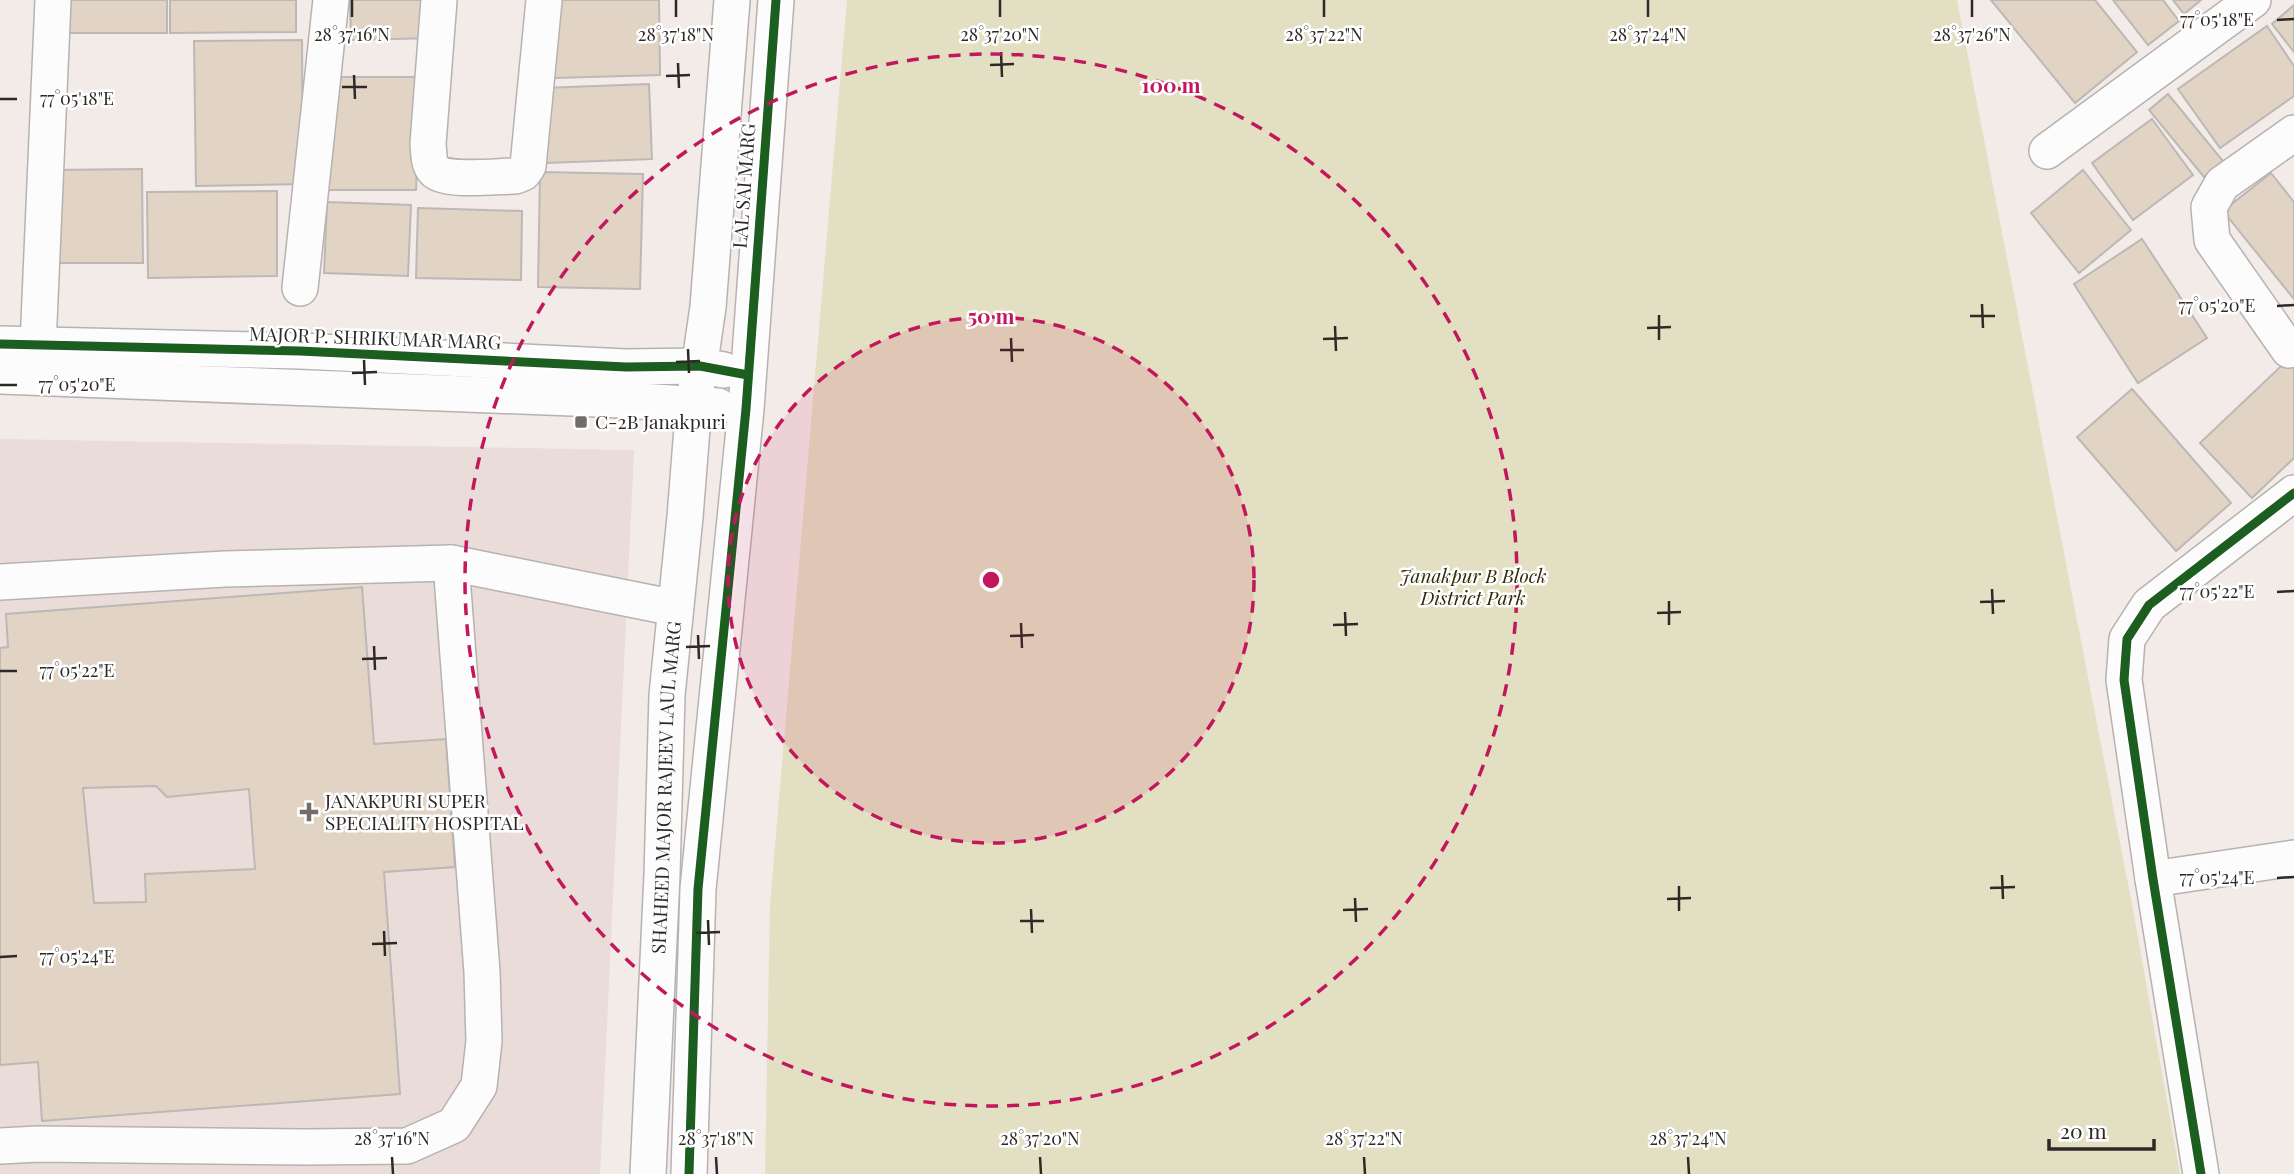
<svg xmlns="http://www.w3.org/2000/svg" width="2294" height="1174" viewBox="0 0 2294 1174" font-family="'Playfair Display',serif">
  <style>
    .built { fill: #eadcd8 }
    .green { fill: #e3dfc2 }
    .building { fill: #e2d4c5; stroke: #bcb8b5; stroke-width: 2; fill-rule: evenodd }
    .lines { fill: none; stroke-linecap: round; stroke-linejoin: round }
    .minor-casing { stroke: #b7b2b0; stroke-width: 38 }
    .minor { stroke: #fdfcfc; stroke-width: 35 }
    .cycleway-casing { stroke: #fff; stroke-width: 13 }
    .cycleway { stroke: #1b5e20; stroke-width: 9 }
    .ticks { fill: none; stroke: #2d2927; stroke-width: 2.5 }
    .ring { fill: none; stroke: #c2185b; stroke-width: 3.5; stroke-dasharray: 12 9 }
    .poi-dot { fill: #726d6b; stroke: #fff; stroke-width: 2.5 }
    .labels { text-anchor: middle; stroke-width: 5; stroke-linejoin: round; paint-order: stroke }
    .street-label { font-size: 19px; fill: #2d2927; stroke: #fff }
    .poi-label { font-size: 19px; fill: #2d2927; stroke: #fff; text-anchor: start }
    .park-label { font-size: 19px; font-style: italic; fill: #2e2b05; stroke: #fff }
    .ticks-label { font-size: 18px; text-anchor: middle; fill: #2d2927; stroke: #fff; stroke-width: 5; stroke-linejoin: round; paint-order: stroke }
    .centre { fill: #c2185b; stroke: #fff; stroke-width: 3.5 }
    .ring-label { font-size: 21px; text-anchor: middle; font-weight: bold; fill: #c2185b; stroke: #fff; stroke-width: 5; stroke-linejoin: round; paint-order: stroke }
  </style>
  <rect width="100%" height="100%" fill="#f2ebe8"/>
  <path class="built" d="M0,439L634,450L600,1174H0Z"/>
  <path class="green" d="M847,0H1957L2134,915L2180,1174H765L770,905Z"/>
  <path class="building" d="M60,0H167V33H60Z
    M170,0H296V32L170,33Z
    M350,0H433L434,38L351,40Z
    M552,0H659L660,75L554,78Z
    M1991,0H2095L2137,52L2075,103Z
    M2113,0H2163L2179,21L2148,45Z
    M2173,0H2201L2184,14Z
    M2294,5V52L2272,24Z
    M2267,26L2294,66V96L2220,148L2178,89Z
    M302,40L303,184L196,186L194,41Z
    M333,77H421L416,190H328Z
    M649,84L652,159L546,163L543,88Z
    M2168,94L2223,161L2204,177L2149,110Z
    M2152,119L2193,175L2133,220L2092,163Z
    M142,169L143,263H53L52,170Z
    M2083,170L2131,230L2079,273L2031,213Z
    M540,172L643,174L640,289L538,287Z
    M2271,173L2294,202V299L2223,211Z
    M277,191V276L148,278L147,192Z
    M327,202L411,205L408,276L324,273Z
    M418,208L522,211L521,280L416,278Z
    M2142,239L2207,338L2138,383L2074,284Z
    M2294,354V458L2252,498L2200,443Z
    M2132,389L2231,503L2176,551L2077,437Z
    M362,587L374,744L446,739L455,867L384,872L400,1094L42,1121L38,1062L0,1065V648L8,647L6,614ZM156,786L167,797L249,789L255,869L145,874L146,902L94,903L83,788Z"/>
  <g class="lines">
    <defs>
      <g id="minor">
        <path d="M439,0L428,144C429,153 428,164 435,171C447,182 498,176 515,176L523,173L528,166L544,0"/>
        <path d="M2047,151L2253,0"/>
        <path d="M300,288L331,0"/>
        <path d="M0,344L300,351L626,367L700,366L724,370"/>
        <path d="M38,345L53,0"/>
        <path d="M2289,350L2212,240L2209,207L2222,184L2294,133"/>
        <path d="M0,376L623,400L718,406"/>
        <path d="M0,582L225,569L451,563L675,608"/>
        <path d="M2153,879L2294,858"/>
        <path d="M0,1146L38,1144L306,1147L407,1146L454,1125L479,1086L484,1041L482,972L451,563"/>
        <path id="s1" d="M648,1174L662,875L667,695L685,517L694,403L708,307L732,0"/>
        <path d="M689,1174L698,889L746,409L776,0"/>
        <path d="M2201,1174L2153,879L2124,680L2127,639L2149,605L2294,493"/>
      </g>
    </defs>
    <use href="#minor" class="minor-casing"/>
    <use href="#minor" class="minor"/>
    <defs>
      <path id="cycleway" d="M0,344L300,351L626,367L700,366L748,375
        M689,1174L698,889L746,409L776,0
        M2201,1174L2153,879L2124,680L2127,639L2149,605L2294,493"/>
    </defs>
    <use href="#cycleway" class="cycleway-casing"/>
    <use href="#cycleway" class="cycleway"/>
  </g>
  <path class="ticks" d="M352,0V17M676,0V17M1000,0V17M1324,0V17M1648,0V17M1972,0V17M2277,20L2294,19M1001,52L1002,77M678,63L679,88M990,65L1014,64M354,75L355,99M666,76L690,75M342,87H367M0,99H17M1982,304L1983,328M2277,306L2294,305M1659,315V340M1970,316H1995M1335,326L1336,351M1647,328L1671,327M1011,338L1012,362M1323,339L1348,338M688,349L689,373M1000,350H1024M364,360L365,385M676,362L700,361M352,373L377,372M0,385H17M1992,589L1993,614M2277,592L2294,591M1669,601V625M1980,602L2005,601M1345,612L1346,636M1657,613L1681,612M1021,623L1022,648M1333,625L1358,624M698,635L699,659M1010,636L1034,635M374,646L375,670M686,647L710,646M362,659L387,658M0,671H17M2002,875L2003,899M2277,878L2294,877M1679,886V911M1990,888L2015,887M1355,898L1356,922M1667,899L1691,898M1031,909L1032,933M1343,910L1368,909M708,920L709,945M1020,921H1044M384,931L385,956M696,933L720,932M372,944L397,943M0,957L17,956M392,1157L393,1174M716,1157L717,1174M1040,1157L1041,1174M1364,1157L1365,1174M1688,1157L1689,1174"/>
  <circle cx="991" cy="580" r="263" fill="#c2185b" fill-opacity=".12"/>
  <g class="ring">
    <circle cx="991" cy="580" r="263"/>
    <circle cx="991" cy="580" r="526"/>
  </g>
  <g class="poi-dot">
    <rect x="574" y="415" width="14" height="14" rx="3.5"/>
    <path d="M305.5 801.5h7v7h7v7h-7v7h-7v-7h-7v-7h7z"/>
  </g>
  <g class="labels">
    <g class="street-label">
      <text transform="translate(744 186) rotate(-86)" y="7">LAL SAI MARG</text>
      <text transform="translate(375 338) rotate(2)" y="7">MAJOR P. SHRIKUMAR MARG</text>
      <text dy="7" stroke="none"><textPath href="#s1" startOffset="387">SHAHEED MAJOR RAJEEV LAUL MARG</textPath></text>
    </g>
    <g class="poi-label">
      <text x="595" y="429">C-2B Janakpuri</text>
      <text x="325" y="808">JANAKPURI SUPER<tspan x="325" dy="22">SPECIALITY HOSPITAL</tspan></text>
    </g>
    <g class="park-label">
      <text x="1473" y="583">Janakpur B Block<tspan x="1473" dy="22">District Park</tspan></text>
    </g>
  </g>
  <g class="ticks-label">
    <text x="2217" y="26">77°05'18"E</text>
    <text x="352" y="41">28°37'16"N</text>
    <text x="676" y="41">28°37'18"N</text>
    <text x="1000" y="41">28°37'20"N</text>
    <text x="1324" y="41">28°37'22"N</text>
    <text x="1648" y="41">28°37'24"N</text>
    <text x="1972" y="41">28°37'26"N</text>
    <text x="77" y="105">77°05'18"E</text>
    <text x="2217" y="312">77°05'20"E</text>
    <text x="77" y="391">77°05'20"E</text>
    <text x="2217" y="598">77°05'22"E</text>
    <text x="77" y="677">77°05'22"E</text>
    <text x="2217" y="884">77°05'24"E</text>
    <text x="77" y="963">77°05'24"E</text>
    <text x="392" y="1145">28°37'16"N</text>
    <text x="716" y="1145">28°37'18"N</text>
    <text x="1040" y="1145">28°37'20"N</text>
    <text x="1364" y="1145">28°37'22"N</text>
    <text x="1688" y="1145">28°37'24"N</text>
  </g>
  <circle cx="991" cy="580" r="10" class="centre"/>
  <g class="ring-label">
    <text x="1171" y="93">100 m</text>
    <text x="991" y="324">50 m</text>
  </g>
  <path d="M2049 1139v10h105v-10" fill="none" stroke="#2d2927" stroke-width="3.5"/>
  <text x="2060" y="1139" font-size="21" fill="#2d2927" stroke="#ffffff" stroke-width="5" paint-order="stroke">20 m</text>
</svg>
